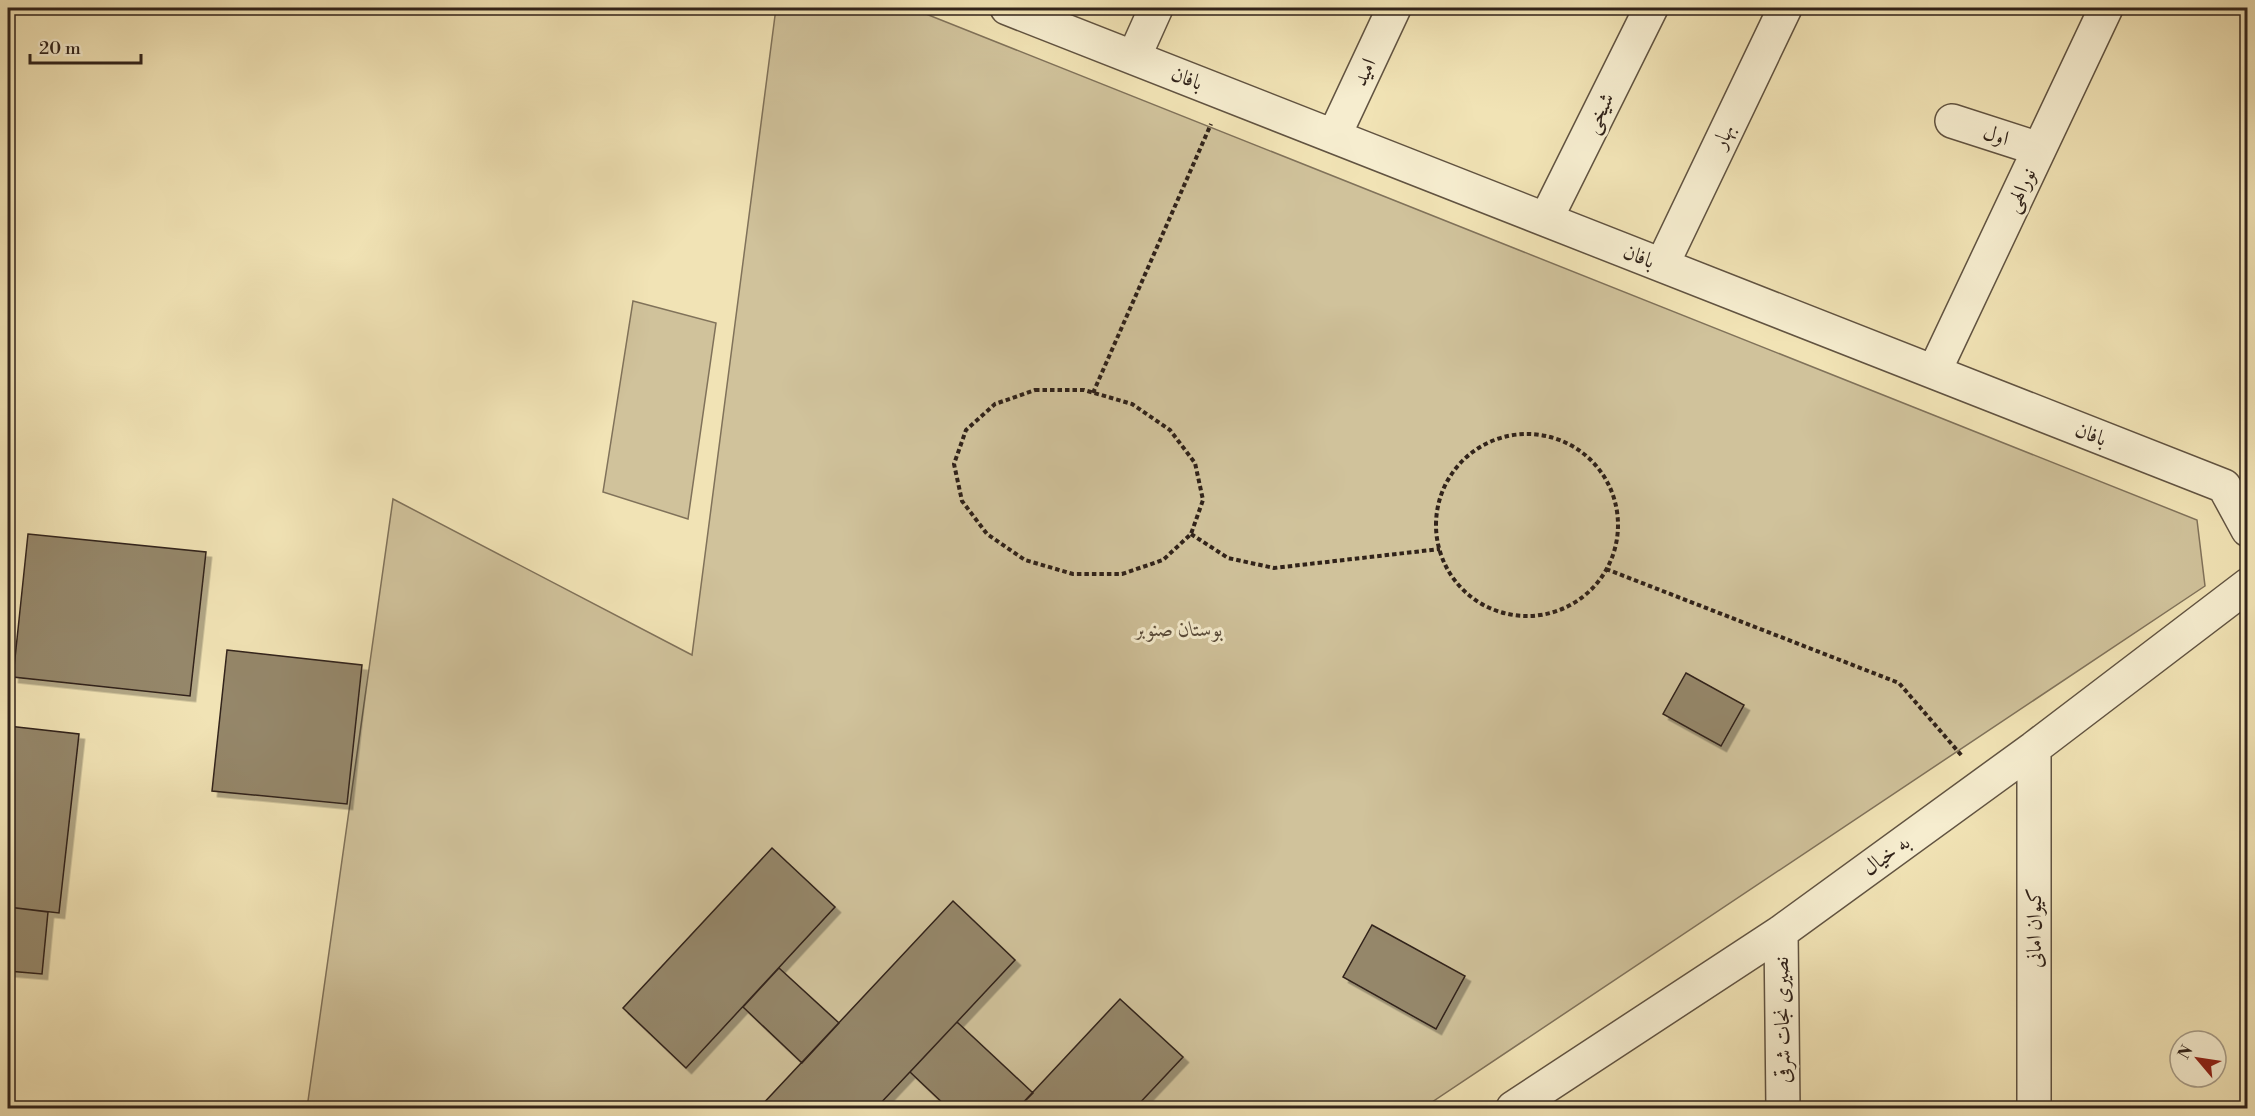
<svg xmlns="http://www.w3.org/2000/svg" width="2255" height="1116" viewBox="0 0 2255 1116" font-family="'Libre Bodoni',Amiri,serif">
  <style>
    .green { fill: #d0c29b; stroke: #80725a; stroke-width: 1.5 }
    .building { fill: #95876b; stroke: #31231a; stroke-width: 1.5; filter: url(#shadow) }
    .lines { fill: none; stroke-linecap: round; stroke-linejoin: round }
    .minor-casing { stroke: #615341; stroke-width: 36 }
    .path { stroke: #31231a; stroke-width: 4; stroke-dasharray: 4.5 3; stroke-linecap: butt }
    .minor { stroke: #f6edcf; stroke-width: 33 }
    .labels { text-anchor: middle; stroke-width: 6; stroke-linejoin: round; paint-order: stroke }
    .street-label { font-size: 21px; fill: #31231a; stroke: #f6edcf }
    .park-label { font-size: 21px; font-style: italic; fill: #594b3a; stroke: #f6edcf }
  </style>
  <defs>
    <filter id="shadow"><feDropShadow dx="5.5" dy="5.5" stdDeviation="0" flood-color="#0004"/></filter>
  </defs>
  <rect width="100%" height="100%" fill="#f1e3b5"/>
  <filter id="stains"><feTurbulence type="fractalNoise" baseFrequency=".00333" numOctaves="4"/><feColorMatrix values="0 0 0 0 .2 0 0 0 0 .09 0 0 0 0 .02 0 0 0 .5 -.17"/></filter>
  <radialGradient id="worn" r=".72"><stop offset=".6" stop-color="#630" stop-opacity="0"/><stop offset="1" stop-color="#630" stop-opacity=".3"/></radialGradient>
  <path class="green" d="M776,8H911L2197,520L2205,586L1423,1108H307L393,499L692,655Z
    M633,301L716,323L688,519L603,492Z"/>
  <path class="building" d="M28,534L206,552L190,696L13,677Z
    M227,650L362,665L347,804L212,791Z
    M1686,673L1744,705L1721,746L1663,714Z
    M8,726L79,734L59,913L8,907Z
    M772,848L835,907L686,1068L623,1008Z
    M953,901L1015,960L957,1022L876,1108H759Z
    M8,907L48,912L42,974L8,971Z
    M1372,925L1465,976L1436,1029L1343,977Z
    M779,968L839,1023L802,1063L743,1007Z
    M1120,999L1183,1057L1135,1108H1018Z
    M957,1022L1033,1093L1018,1108H948L910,1072Z"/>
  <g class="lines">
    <defs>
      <path id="minor" d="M1007,8L2224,486L2248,530
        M1134,57L1156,8
        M1952,121L2039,149
        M1334,136L1394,8
        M1546,219L1651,8
        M1662,265L1785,8
        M1934,372L2106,8
        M2034,748V1108
        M1781,932L1783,1108
        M1513,1108L1781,932L2034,748L2248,585"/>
    </defs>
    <use href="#minor" class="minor-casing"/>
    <path class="path" d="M1035,390H1084L1132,404L1170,430L1195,463L1203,500L1191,534L1163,560L1122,574H1073L1025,560L987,534L962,501L954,464L966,430L995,404Z
      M1093,393L1211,124
      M1436 525a91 91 0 1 1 182 0a91 91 0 1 1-182 0Z
      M1191,534L1228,558L1274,568L1440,549
      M1606,569L1899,683L1962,756"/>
    <use href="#minor" class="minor"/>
  </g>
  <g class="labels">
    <g class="street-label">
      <text transform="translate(1364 72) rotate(-65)" y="7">امید</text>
      <text transform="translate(1187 78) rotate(21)" y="7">بافان</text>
      <text transform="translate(1599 113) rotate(-64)" y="7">شیخی</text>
      <text transform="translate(1996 135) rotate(18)" y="7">اول</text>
      <text transform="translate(1723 136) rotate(-65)" y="7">بهار</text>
      <text transform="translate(2020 190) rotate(-65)" y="7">نورالهی</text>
      <text transform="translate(1639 256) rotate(22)" y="7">بافان</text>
      <text transform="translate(2091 434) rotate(21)" y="7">بافان</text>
      <text transform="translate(1886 855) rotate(-36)" y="7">به خیال</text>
      <text transform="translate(2034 928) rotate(-90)" y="7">کیوان امانی</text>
      <text transform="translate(1782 1020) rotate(-91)" y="7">نصیری نجات شرقی</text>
    </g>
    <g class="park-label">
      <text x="1179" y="636">بوستان صنوبر</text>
    </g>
  </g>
  <rect width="2255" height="1116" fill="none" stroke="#f1e3b5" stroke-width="30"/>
  <rect x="9" y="9" width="2237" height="1098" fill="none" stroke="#31231a" stroke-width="3"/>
  <rect x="15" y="15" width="2225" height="1086" fill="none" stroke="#31231a" stroke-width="1.5"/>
  <g transform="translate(2198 1059) rotate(299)"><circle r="28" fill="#f6edcf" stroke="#a79c87" stroke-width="1.5"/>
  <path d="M0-4.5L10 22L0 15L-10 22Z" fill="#8f2418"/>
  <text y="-9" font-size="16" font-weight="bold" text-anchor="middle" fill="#31231a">N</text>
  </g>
  <path d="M30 54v9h111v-9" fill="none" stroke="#31231a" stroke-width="3"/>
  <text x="39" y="54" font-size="18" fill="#31231a" stroke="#f6edcf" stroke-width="4.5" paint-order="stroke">20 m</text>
  <rect width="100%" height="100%" filter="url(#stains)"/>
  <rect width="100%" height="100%" fill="url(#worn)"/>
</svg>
